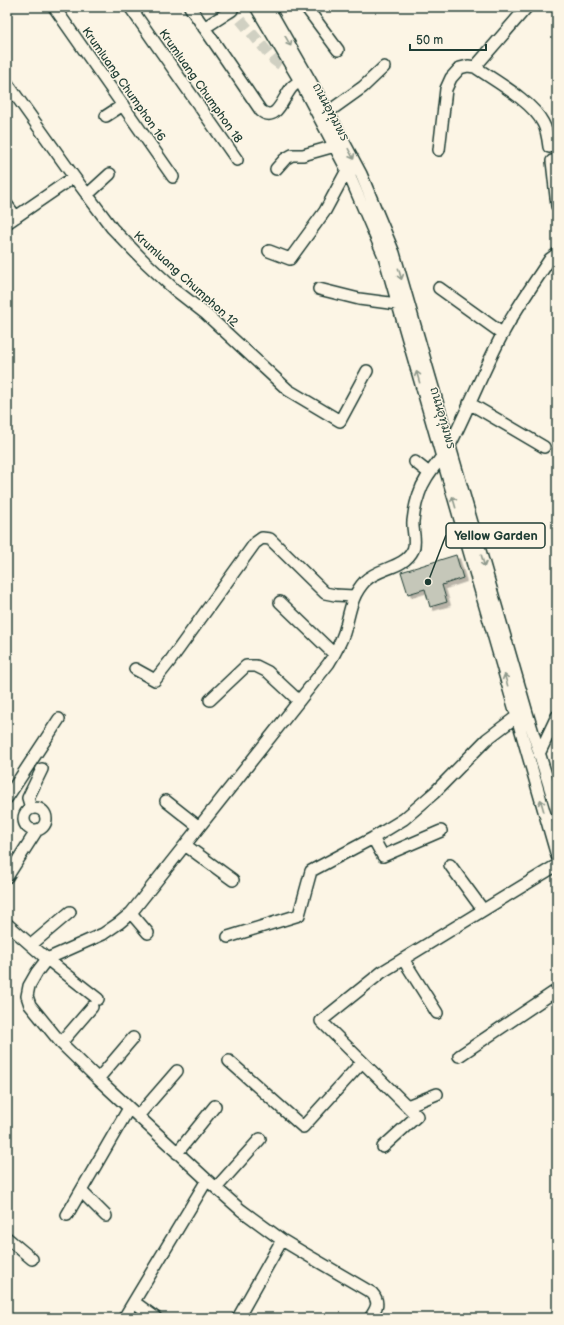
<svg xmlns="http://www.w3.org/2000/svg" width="564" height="1325" viewBox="0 0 564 1325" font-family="'Balsamiq Sans','Playpen Sans Thai',sans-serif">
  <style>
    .building { fill: #c5c7b9; stroke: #1f3d34; filter: url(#shadow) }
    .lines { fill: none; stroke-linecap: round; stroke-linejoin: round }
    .minor-tunnel { stroke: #d0d0c2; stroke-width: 11; stroke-dasharray: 11 5.5; stroke-linecap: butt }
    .minor-casing { stroke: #1f3d34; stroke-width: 14 }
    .minor { stroke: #fcf5e5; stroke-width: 11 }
    .oneway { stroke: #8e998c }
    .labels { text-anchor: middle; stroke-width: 3; stroke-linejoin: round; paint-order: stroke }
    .street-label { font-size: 12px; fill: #1f3d34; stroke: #fcf5e5 }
    .leader { fill: none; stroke: #1f3d34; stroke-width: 1.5 }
    .callout-dot { fill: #1f3d34; stroke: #fcf5e5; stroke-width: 1.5 }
    .callout { fill: #fcf5e5; stroke: #1f3d34; stroke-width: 1.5 }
    .callout-label { font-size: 13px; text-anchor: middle; font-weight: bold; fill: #1f3d34 }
  </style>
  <defs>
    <filter id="shadow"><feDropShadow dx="3.5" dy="3.5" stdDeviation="0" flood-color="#0004"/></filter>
  </defs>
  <rect width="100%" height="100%" fill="#fcf5e5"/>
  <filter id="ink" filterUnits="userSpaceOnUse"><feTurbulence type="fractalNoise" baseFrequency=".025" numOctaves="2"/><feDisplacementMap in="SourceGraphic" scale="8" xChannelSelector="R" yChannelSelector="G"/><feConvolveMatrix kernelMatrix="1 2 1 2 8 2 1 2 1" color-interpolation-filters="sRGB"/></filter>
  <g filter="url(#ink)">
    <path class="building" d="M456,555L463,578L442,585L447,602L430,607L425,589L408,594L401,572Z"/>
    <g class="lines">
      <path class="minor-tunnel" d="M230,7L274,60L281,65L291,67"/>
      <defs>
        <path id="minor" d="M54,7L173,177
          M130,7L237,160
          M190,7L261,111C277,123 283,97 292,87C294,85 297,83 300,81
          M256,7L300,81L347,170L384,256L557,856
          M268,7L328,112L361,174L394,253L527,713L557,811
          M306,7L338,50
          M204,28L232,10
          M475,67L527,7
          M7,83L74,177L112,228L143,260L174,289L206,314L288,390L340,421L367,371
          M328,112L363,87L384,67
          M106,116L123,105
          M439,150L446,89L451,78L460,68L468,66L475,67C495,81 532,101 543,123C547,130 548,139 549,147
          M552,161L557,206
          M276,169L285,159L292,155H303L335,146
          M87,195L110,174
          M7,205L16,217
          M7,223L74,177
          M269,251L290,259L325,211L347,170
          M439,288L503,334
          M319,289L359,299L397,304
          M469,403L544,447
          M415,462L429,473
          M280,602L334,654
          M135,669L155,680L170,661L255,543L262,538L270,539L325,593L335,595L354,596
          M210,700L246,666H256L268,672L299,701
          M539,754L557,716
          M7,798L59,719
          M166,801L199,827
          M31,808L28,798L42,769
          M24 819a11 11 0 1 1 22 0a11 11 0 1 1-22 0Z
          M373,838L383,856L441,831
          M185,845L233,880
          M450,865L483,910
          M7,877L37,830
          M131,913L148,933
          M7,924L47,959L98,999
          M228,937L299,915L311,871L373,838L404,819L434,793L487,739L516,717
          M31,945L70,912
          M403,959L437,1013
          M61,1043L92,1007
          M459,1056L557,990
          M229,1061L303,1127L362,1062
          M98,1079L133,1038
          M407,1106L437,1094
          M138,1116L177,1071
          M383,1147L417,1116L321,1021L382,972L557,865
          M177,1153L215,1106
          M216,1188L260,1139
          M81,1191L106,1216
          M67,1215L129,1108
          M7,1238L32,1259
          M134,1302L156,1318
          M124,1318L207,1180
          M238,1318L282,1240
          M370,1318C377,1308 380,1302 372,1293L302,1252L282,1240L241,1210L207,1180L98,1079L61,1043L30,1005L27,996L29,986L37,972L47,959L103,934L119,923L131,913L329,663C335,653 340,644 344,633C350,614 350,597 365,581C379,567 404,569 413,550C417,541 412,531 413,521C414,512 416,502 419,494C425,474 441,461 451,443C469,407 484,369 503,333C517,307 534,283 550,259L557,254"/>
      </defs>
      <use href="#minor" class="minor-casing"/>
      <use href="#minor" class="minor"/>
    </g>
    <defs><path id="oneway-shaft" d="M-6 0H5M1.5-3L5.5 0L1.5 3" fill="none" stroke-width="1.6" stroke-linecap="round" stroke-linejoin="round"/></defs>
    <g class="oneway">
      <use href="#oneway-shaft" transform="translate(288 41) rotate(60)"/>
      <use href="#oneway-shaft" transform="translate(351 154) rotate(62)"/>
      <use href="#oneway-shaft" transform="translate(400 274) rotate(74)"/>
      <use href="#oneway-shaft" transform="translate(418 377) rotate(-106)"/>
      <use href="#oneway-shaft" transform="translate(454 502) rotate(-106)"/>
      <use href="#oneway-shaft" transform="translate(483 561) rotate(74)"/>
      <use href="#oneway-shaft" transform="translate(506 680) rotate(-106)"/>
      <use href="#oneway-shaft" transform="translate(542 805) rotate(-106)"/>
    </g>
  </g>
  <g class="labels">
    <g class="street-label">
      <text transform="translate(124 84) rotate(55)" y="4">Krumluang Chumphon 16</text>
      <text transform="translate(201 86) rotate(55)" y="4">Krumluang Chumphon 18</text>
      <text transform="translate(331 112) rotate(62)" y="4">ถนนอุทุมพร</text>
      <text transform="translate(186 279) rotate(42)" y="4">Krumluang Chumphon 12</text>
      <text transform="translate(443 418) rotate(74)" y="4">ถนนอุทุมพร</text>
    </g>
  </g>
  <path class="leader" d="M428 582L446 535"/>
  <circle class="callout-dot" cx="428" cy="582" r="4"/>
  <rect class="callout" x="446" y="523" width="99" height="25" rx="4"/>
  <g class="callout-label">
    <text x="496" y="540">Yellow Garden</text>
  </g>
  <rect width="564" height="1325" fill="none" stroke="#fcf5e5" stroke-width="24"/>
  <rect x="12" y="12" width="540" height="1301" fill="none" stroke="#1f3d34" stroke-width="1.5" filter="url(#ink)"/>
  <path d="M410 44v6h76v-6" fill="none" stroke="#1f3d34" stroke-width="2"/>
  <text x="416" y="44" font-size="12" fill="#1f3d34" stroke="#fcf5e5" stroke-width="3" paint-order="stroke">50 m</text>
</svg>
